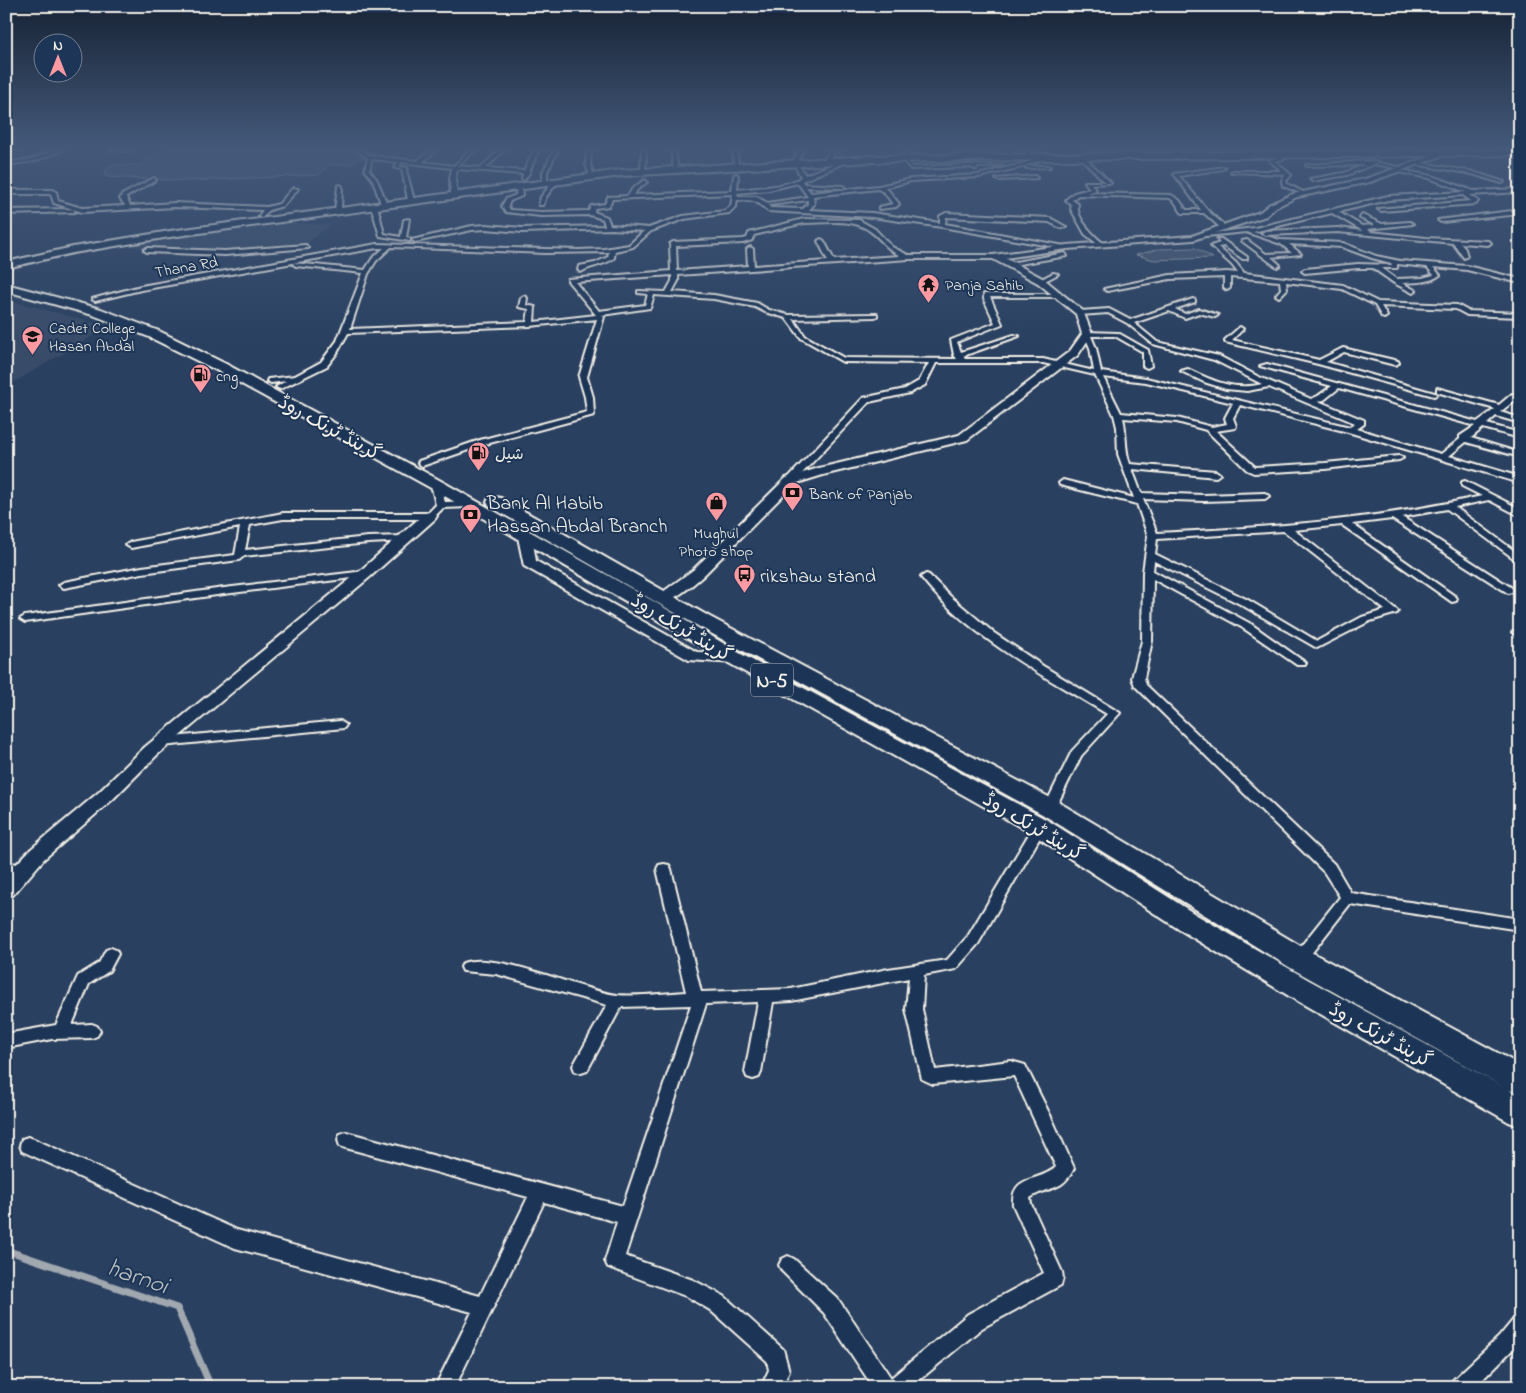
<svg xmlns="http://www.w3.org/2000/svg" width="1526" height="1393" viewBox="0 0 1526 1393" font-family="'Indie Flower','Playpen Sans Arabic',sans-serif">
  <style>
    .built { fill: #374c69 }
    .green { fill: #445771; stroke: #9ca4ac }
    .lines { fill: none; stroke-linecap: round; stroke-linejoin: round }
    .stream { stroke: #a1a8b0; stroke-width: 7 }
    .street-casing { stroke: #f4f1e8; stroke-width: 4 }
    .secondary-casing { stroke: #f4f1e8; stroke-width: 4 }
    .highway-casing { stroke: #f4f1e8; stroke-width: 4 }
    .street { fill: #1d3557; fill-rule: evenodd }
    .secondary { fill: #1d3557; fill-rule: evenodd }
    .highway { fill: #1d3557; fill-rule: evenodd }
    .labels { text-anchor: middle; stroke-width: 4; stroke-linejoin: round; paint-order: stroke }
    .far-street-label { font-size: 16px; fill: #f4f1e8; stroke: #1d3557 }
    .far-poi-label { font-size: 16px; fill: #f4f1e8; stroke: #1d3557; text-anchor: start }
    .shield { fill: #1d3557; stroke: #b4b9bc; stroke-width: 1 }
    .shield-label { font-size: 19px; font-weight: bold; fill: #f4f1e8 }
    .street-label { font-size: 20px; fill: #f4f1e8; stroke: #1d3557 }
    .poi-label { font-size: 20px; fill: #f4f1e8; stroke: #1d3557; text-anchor: start }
    .near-water-label { font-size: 25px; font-style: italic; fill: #bdc1c2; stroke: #1d3557 }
  </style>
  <rect width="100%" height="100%" fill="#2a4060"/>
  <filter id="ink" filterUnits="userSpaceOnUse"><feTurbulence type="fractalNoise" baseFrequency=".02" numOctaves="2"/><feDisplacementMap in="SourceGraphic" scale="10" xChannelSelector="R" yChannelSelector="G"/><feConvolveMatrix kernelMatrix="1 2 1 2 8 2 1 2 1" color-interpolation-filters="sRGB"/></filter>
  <g filter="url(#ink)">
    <path class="built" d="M266,223L272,225L290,223L330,225L303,247L222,252L153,250L117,244Z
      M6,301L28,305L108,327L6,387Z"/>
    <path class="green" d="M166,150H352L366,157L356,159L352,164L328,165L319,175L187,181L106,177L105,171L111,165H143V163Z
      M1195,248L1213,258L1154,260L1136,255L1159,249Z"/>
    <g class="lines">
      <path class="stream" d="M6,1250L177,1308L211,1387"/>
      <defs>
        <path id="street" d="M6,150H18L6,152Z
          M55,150H63L35,161L6,165V163L32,159Z
          M111,150H131L129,151Z
          M362,150L371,156L417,161L432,150H437L422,162L454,166L470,150H475L458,166L481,168L499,150H504L486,168L524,171L534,150H538L529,173L524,180L522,179L523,174L457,169L455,179L457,195L454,197L451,195L450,179L452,168L401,162L400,167L408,168L406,170L414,200L411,202L408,200L402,169L395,168L398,162L372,159L369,170L377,180L387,204L384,206L381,204L373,180L365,170L368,158L356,150Z
          M554,150H558L547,172V182L543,183V172Z
          M587,150H591L590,164L594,176L592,177L590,176L586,164Z
          M642,150H646L645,171L643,172L641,171Z
          M671,150H675L678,170L674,169Z
          M733,150H737L738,166L736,167L734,166Z
          M799,150H803L797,162L805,175L847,159L851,160L802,181L804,184L843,186L845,188L806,187L811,193L879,186L911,179L978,175L1018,165L1046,156V158L1022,167L978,177L911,181L884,188L888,190L899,204L896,207L879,209V207L893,204L884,192L878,189L813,196L814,204L809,210L872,213L940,223V216L946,213L1050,218L1066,227L1061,228L1049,222L946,217L945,224L1070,247L1067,249L942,227L872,217L768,211C754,199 757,201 737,200L736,206L729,213L684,219L651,231L633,247L615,251L614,258C604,266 589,266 581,272L578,270L579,266L595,263L608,257L609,252L546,253L391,247L376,261L368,274L350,329L527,322L529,309L519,307L521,298L524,296L527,298L526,305L535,307L534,322L596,315L568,281V279L671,271L670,244L673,242L743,239L747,238L749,233L804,219L859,220L875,229L892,247L908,255H996L999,257L996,259H909L678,275V281L672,292L714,295L757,303L769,310L788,315L877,314V316L875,317L793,319L805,336L844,358L957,359L954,355L951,340L995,323L984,299V294H1060L1063,296L1062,297H990L1002,324L957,342L961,352L1014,335L1019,336L963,356L965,359H1043L1094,371L1090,348L1084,334L1087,332L1118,333L1148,350L1151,366L1147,368L1143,366V352L1115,336H1091L1096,348L1101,372L1146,378L1350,427L1355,423L1269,387L1247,391L1226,389L1204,382L1181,371L1188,369C1212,381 1235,391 1262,384L1214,360L1153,344L1127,323L1108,313L1080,315L1077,313L1080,311L1109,309L1130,320L1193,299L1195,300V302L1175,309L1185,314L1199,309L1218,315L1215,317L1199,313L1185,318L1169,311L1134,323L1157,342L1219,356L1257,376L1311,399L1318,396L1332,386L1260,366L1267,364L1477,422L1495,409L1437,392V388L1499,405L1512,394H1518V398L1500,412L1520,418V423L1496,416L1487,424L1520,433V438L1483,428L1471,438L1520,453V457L1466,442L1449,456L1520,477V483L1348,432L1240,405L1233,418L1236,426L1235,428L1216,431L1255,467L1325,463L1399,456L1403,458L1399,460L1325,469L1254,473L1247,470L1206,430L1177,422L1123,418C1127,433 1124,449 1130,464L1216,471L1220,474L1216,477L1132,469L1141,493L1204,495L1265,493L1269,496L1265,499L1204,501L1143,499L1157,533C1266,528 1375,520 1482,496L1462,486V482L1465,481L1520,509V516L1489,500L1455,507L1520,555V563L1447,509L1402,517L1512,588L1513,590L1512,592L1508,593L1392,519L1352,524L1456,597L1457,599L1456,601L1452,602L1342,525L1294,530L1398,611L1397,613L1370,621L1317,648L1240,604L1154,561L1153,571L1251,624L1306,663L1305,665H1297L1243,628L1153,579L1152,641L1144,678L1146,685L1334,864L1351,893L1520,919V930L1350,904L1304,963L1299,965L1294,963L1292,959L1294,955L1340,897L1324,872L1135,686L1132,678L1142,641L1143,572L1148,536L1137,504L1060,485L1059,483L1063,480L1134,498L1118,454L1117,427L1114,415L1095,375L1043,363H936L925,385L910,393L869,402L793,483L790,484L786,481L787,479L863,398L905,389L919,381L929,363L843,362L801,338L786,318L765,312L755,307L714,299L654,295L650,308L602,315L604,317L587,377L593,397L594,415L486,444L422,466L418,463L419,461L480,440L587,412L585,397L579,377L597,319L530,326L348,333L337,353L327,366L280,389L276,387L286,381L271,383L267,381L268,379L295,376L321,362L337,341L363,273L296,266L293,264L294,263L365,270L372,259L384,248H377L141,290L95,301L92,299L141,286L377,244L579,250L604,249L629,245L644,231L612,229L522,232L486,229L472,230L415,242L412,240L472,226L486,225L522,228L605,226L603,219L590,215L541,216L506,212L502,206L506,199L516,195L517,186L519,185L521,186L522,196L510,201L508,206L510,210L541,212L589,211L591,206L605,204L608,197L628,196L633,188L645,180L647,182L637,190L634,195L732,191L734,175L736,174L738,175L737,190C754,188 788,187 801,177L793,162ZM798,183L808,197L767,203L757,197H738L737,193L769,190ZM733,194L731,206L725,211L683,216L649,228L610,225L607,217L594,212L595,208L609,206L612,199ZM808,200V204L803,209L770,208L769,205ZM804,223C825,223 853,218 870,231C882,239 885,248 900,256L834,260L824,241L821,239L818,241L828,261L754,266L753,249L750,247L747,249L748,266L677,271L676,246L743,243L752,240L754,235ZM672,275V281L666,292L638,291V293L648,294L645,305L599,311L575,282ZM1103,377L1146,382L1233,403L1225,418L1227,424L1212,427L1177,418L1121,413ZM1339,388L1475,426L1460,436V439L1441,454L1357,429L1364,424V420L1318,401L1324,400ZM1284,531L1385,610L1362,617L1317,641L1248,600L1155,554L1157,539Z
          M1025,150H1029L1032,158H1028Z
          M830,151L842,150L834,153L827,162H823Z
          M1275,153L1284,159L1275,161L1291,175L1286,181L1287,184L1303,192V194L1283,186L1282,181L1285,174L1231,172L1233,171H1282L1269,160L1278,158L1273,154Z
          M1079,156H1083L1111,183L1091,184L1096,190L1088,193L1171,195L1179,200L1186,210H1201L1174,174L1225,167L1223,169L1179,176L1207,210L1227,228L1222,229L1204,213H1182L1175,202L1170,198L1078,195L1072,200L1078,204C1075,218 1094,236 1104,244L1099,245L1085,234L1071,209L1072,205L1066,200L1074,193L1090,189L1085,182H1105Z
          M903,157L912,167L970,165L1003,166L978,167L976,169L970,167L911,169L901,158Z
          M1369,161L1403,168L1401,169L1374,164L1347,175L1312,181L1310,179L1344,173L1365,165L1308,166L1306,165Z
          M1417,162L1473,172L1504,182L1502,183L1472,174L1415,164Z
          M1028,166H1048L1050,167L1026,168Z
          M1396,169L1432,176L1473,191L1520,189V192L1469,195L1478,201L1476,204L1381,211L1378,209L1471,201L1463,195L1388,200L1338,212L1362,226L1375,225L1360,218L1362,215L1382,224L1410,222L1413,224L1367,229L1371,232L1426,238L1488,241L1491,243L1488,245L1460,243L1465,249L1467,256L1464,258L1453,243L1338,232L1265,235L1262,233L1265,231L1338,228L1363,231L1332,213L1253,232L1280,240L1343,243L1376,256L1400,261L1467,266L1520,279V283L1467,270L1433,267L1440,275C1430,283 1414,282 1402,283L1415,290L1416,291L1413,293L1394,283L1373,268H1358L1305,273L1302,271L1305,269L1358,264L1392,265L1391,263L1372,258L1342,247L1289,244L1301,254L1271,257L1280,265L1277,267L1242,241L1247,240L1266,254L1292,253L1281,244L1246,232L1206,236L1203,234L1255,228L1388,196L1466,192L1429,178L1394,171ZM1397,264L1427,267L1434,275L1422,278L1396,279L1381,268H1397Z
          M1035,176L1037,178L998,180L996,179Z
          M154,178L156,180L126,197L130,206L175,203L267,207L279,204L293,188L298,189L283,206L269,210L262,218L259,216L263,210L175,207L82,212L54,203L51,194H6V190H53L56,192L58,201L82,208L124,206L125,205L120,199L122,195Z
          M554,180L558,181L546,197L543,205H539L541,197Z
          M340,185L342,186L341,210L338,212L335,210L338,186Z
          M374,203L377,205L384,234L401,237L404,220L409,219L406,238L410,239V241L380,236L371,205Z
          M73,209L75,212L6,214V210Z
          M1520,210V214L1441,222L1438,220Z
          M1217,239H1221L1247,257V259H1243L1224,246L1218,247L1236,263L1244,273L1343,285L1378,302L1457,305L1468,311L1520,313V317L1467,315L1456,309L1381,306L1387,316L1384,318L1382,317L1375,305L1342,289L1286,282L1287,289L1279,297L1276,295L1281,289L1280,281L1230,277V288L1227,290L1224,288V277L1170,279L1107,291L1104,289L1170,275L1227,272L1238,273L1232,265L1211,246L1220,243Z
          M306,245L308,248L225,255L147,252L144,250L147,248L225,251Z
          M1065,253L1067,256L1007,266L1004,264Z
          M1053,273L1058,274L1043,282L1038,281Z
          M1240,327L1243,329L1232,340L1319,360L1343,348L1398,361L1399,363L1395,365L1344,352L1326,362L1438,394L1434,396L1318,364L1225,342V340Z
          M435,481L439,484L445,502L470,501L474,504L470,507L443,508L433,518L430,519H283L250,525L245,550L368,537L405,536L410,539L408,541L368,543L244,556L239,560L142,573L64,588L59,585L64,582L142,567L235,555L240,527L131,548L126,545L131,542L283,513H428L436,505L431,484Z
          M365,571L368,572L370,574L368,576L224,594L25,622L20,619L25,616L224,588Z
          M926,574L929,575L950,596L994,633L1043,666L1120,713L1081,756L1054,811H1046L1044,808L1072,751L1107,714C1044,676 967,636 921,577Z
          M1517,629H1520V637L1512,632Z
          M340,721L346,725L344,728L162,746L156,742L162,738Z
          M1040,822L1045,824L1046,827L978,944L956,969L924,975L922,1009L935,1070L1011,1061L1025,1065L1053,1121L1074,1168C1063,1192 1048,1186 1030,1198L1031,1204L1062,1272L1063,1278L1061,1285L982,1328L911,1387H873L824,1313L782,1271L779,1265L782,1259L788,1256L794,1259L838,1299L891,1378L968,1314L1044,1273L1013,1205C1011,1174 1039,1183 1056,1167L1014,1076L933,1084L922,1079L906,1009L909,978L791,1001L773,1002L761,1072L759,1077L753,1079L747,1077L745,1072L758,1002L706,1004L625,1256L693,1280L724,1296L783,1349L789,1371L782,1387H761L769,1370L767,1361L710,1310L688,1297L608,1267L605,1261L617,1222L544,1202L455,1387H435L472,1312L235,1248L22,1151L20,1145L22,1139L28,1137L34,1139L237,1230L480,1296L528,1197L346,1148L340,1146L338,1140L340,1134L346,1132L623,1206L691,1005L621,1007L587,1071L581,1073L575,1071L573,1066L607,1005L496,974L463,971L461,967L463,963C498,951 578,990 617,995C637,997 666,993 686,992L657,869L659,865L664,864L669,865L671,869L701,992L791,989L888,969L947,960L968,936L1035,824Z
          M6,862L28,866L30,870L28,874L23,875L6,872Z
          M111,948L116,950L118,954L109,971L89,984L72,1025L92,1024L97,1026L100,1031L97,1036L92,1038L52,1039L6,1048V1034L56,1025L78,976L99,963L106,950Z
          M1520,1318V1342L1475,1387H1450L1453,1380L1499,1337L1513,1320Z"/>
        <path id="secondary" d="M1170,150H1178L1182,155L1177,156Z
          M1449,150V153L1370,182L1297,197L1276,207L1266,216L1193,240L1067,249L1005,258L1044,279L1083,311L1092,334L1078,355L967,440L823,475L794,484L703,576C692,585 673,604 658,600L656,597L693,570L786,478L819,468L959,435L1070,351L1082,334L1076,314L1038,283L993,259V255L1067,245L1192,236L1260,212L1270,204L1293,194L1365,179Z
          M430,512L435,513L437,516L435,519L370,577L157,755L112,800L44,859L13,895L6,897V875L31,849L99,792L145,747L360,571L425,513Z
          M525,533L532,537L536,561L697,652L734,653L740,655L742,658L740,661L734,663L689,660L524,566L518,537Z"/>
        <path id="highway" d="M1424,150H1520V155L871,162L621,176L170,237L73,253L6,268V262L73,247L170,231L621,170L871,156Z
          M6,284L101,309L159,331L226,364L441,481L655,602L741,654L1049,821L1195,914L1309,980L1520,1096V1126L1509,1122L1289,996L1177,928L1031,833L727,662L641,610L429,487L216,370L149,337L93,315L6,291Z
          M495,497L501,498L710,617L1058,802L1309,951L1520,1065V1093L1509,1090L1289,967L1042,814L696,625L489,506L487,502L489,498Z"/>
      </defs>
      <use href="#street" class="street-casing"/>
      <use href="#secondary" class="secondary-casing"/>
      <use href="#highway" class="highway-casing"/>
      <use href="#street" class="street"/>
      <use href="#secondary" class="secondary"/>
      <use href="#highway" class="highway"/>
    </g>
  </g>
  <linearGradient id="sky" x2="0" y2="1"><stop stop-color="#172335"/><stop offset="0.43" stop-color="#44597a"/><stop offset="1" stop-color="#44597a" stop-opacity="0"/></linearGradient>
  <rect width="1526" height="345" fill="url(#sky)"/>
  <defs>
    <symbol id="temple-pin" viewBox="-11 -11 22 30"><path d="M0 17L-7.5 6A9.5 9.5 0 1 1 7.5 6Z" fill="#ff9aa2" stroke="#1d3557"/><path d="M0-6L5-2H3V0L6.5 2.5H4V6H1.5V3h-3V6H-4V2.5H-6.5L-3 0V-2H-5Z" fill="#111"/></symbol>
    <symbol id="university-pin" viewBox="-11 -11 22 30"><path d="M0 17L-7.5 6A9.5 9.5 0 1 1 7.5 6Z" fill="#ff9aa2" stroke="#1d3557"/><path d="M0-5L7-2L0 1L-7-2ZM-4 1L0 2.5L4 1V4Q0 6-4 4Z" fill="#111"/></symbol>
    <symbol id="fuel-pin" viewBox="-11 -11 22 30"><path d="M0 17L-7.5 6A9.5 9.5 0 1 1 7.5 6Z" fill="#ff9aa2" stroke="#1d3557"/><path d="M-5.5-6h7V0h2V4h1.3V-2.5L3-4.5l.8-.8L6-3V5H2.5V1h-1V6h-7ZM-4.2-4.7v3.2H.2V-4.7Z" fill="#111"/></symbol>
    <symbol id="bank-pin" viewBox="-11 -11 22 30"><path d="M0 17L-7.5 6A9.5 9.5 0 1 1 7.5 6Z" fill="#ff9aa2" stroke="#1d3557"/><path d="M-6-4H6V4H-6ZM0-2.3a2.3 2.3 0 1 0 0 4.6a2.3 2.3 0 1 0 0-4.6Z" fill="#111"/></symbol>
    <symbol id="shop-pin" viewBox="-11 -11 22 30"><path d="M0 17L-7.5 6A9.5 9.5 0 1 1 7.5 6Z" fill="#ff9aa2" stroke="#1d3557"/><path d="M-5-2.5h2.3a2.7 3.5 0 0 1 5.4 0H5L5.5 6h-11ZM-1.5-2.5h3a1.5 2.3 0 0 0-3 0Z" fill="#111"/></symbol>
    <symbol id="bus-pin" viewBox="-11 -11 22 30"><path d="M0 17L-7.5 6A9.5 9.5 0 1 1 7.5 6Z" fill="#ff9aa2" stroke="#1d3557"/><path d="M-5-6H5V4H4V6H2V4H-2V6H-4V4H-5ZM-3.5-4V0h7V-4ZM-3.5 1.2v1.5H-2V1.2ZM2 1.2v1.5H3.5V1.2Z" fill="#111"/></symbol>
  </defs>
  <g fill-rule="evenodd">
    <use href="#temple-pin" x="916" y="272" width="25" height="34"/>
    <use href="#university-pin" x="20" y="324" width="25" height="34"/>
    <use href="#fuel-pin" x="188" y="362" width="25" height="34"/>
    <use href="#fuel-pin" x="466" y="440" width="25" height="34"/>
    <use href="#bank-pin" x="780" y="480" width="25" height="34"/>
    <use href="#shop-pin" x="704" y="490" width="25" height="34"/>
    <use href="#bank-pin" x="458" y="502" width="25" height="34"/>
    <use href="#bus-pin" x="732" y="562" width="25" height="34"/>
  </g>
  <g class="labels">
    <g class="far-street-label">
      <text transform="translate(186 266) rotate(-10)" y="6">Thana Rd</text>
    </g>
    <g class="far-poi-label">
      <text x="945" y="290">Panja Sahib</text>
      <text x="49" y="333">Cadet College<tspan x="49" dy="18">Hasan Abdal</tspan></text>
      <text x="216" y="381">cng</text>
      <text x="495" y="459">شیل</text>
      <text x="809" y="499">Bank of Panjab</text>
      <text x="716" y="538" text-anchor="middle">Mughul<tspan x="716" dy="18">Photo shop</tspan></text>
    </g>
    <rect class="shield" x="751" y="663.5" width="42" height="33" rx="4"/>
    <g class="shield-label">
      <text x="772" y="687">N-5</text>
    </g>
    <g class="street-label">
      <text transform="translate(330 427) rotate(29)" y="7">گرینڈ ٹرنک روڈ</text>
      <text transform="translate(682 627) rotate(31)" y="7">گرینڈ ٹرنک روڈ</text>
      <text transform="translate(1034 826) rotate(31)" y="7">گرینڈ ٹرنک روڈ</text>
      <text transform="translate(1381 1034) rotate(29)" y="7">گرینڈ ٹرنک روڈ</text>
    </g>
    <g class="poi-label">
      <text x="487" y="509">Bank Al Habib<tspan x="487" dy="23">Hassan Abdal Branch</tspan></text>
      <text x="760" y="582">rikshaw stand</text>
    </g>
    <g class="near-water-label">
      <text transform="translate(138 1275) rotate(19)" y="9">harnoi</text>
    </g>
  </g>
  <rect width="1526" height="1393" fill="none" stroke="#1d3557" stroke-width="25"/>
  <rect x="12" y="12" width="1501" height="1368" fill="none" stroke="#f4f1e8" stroke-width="2" filter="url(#ink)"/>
  <g transform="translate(58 58)"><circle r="24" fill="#1d3557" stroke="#738091"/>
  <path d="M0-4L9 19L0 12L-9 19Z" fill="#ff9aa2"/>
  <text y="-8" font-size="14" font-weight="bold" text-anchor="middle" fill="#f4f1e8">N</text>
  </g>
</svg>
